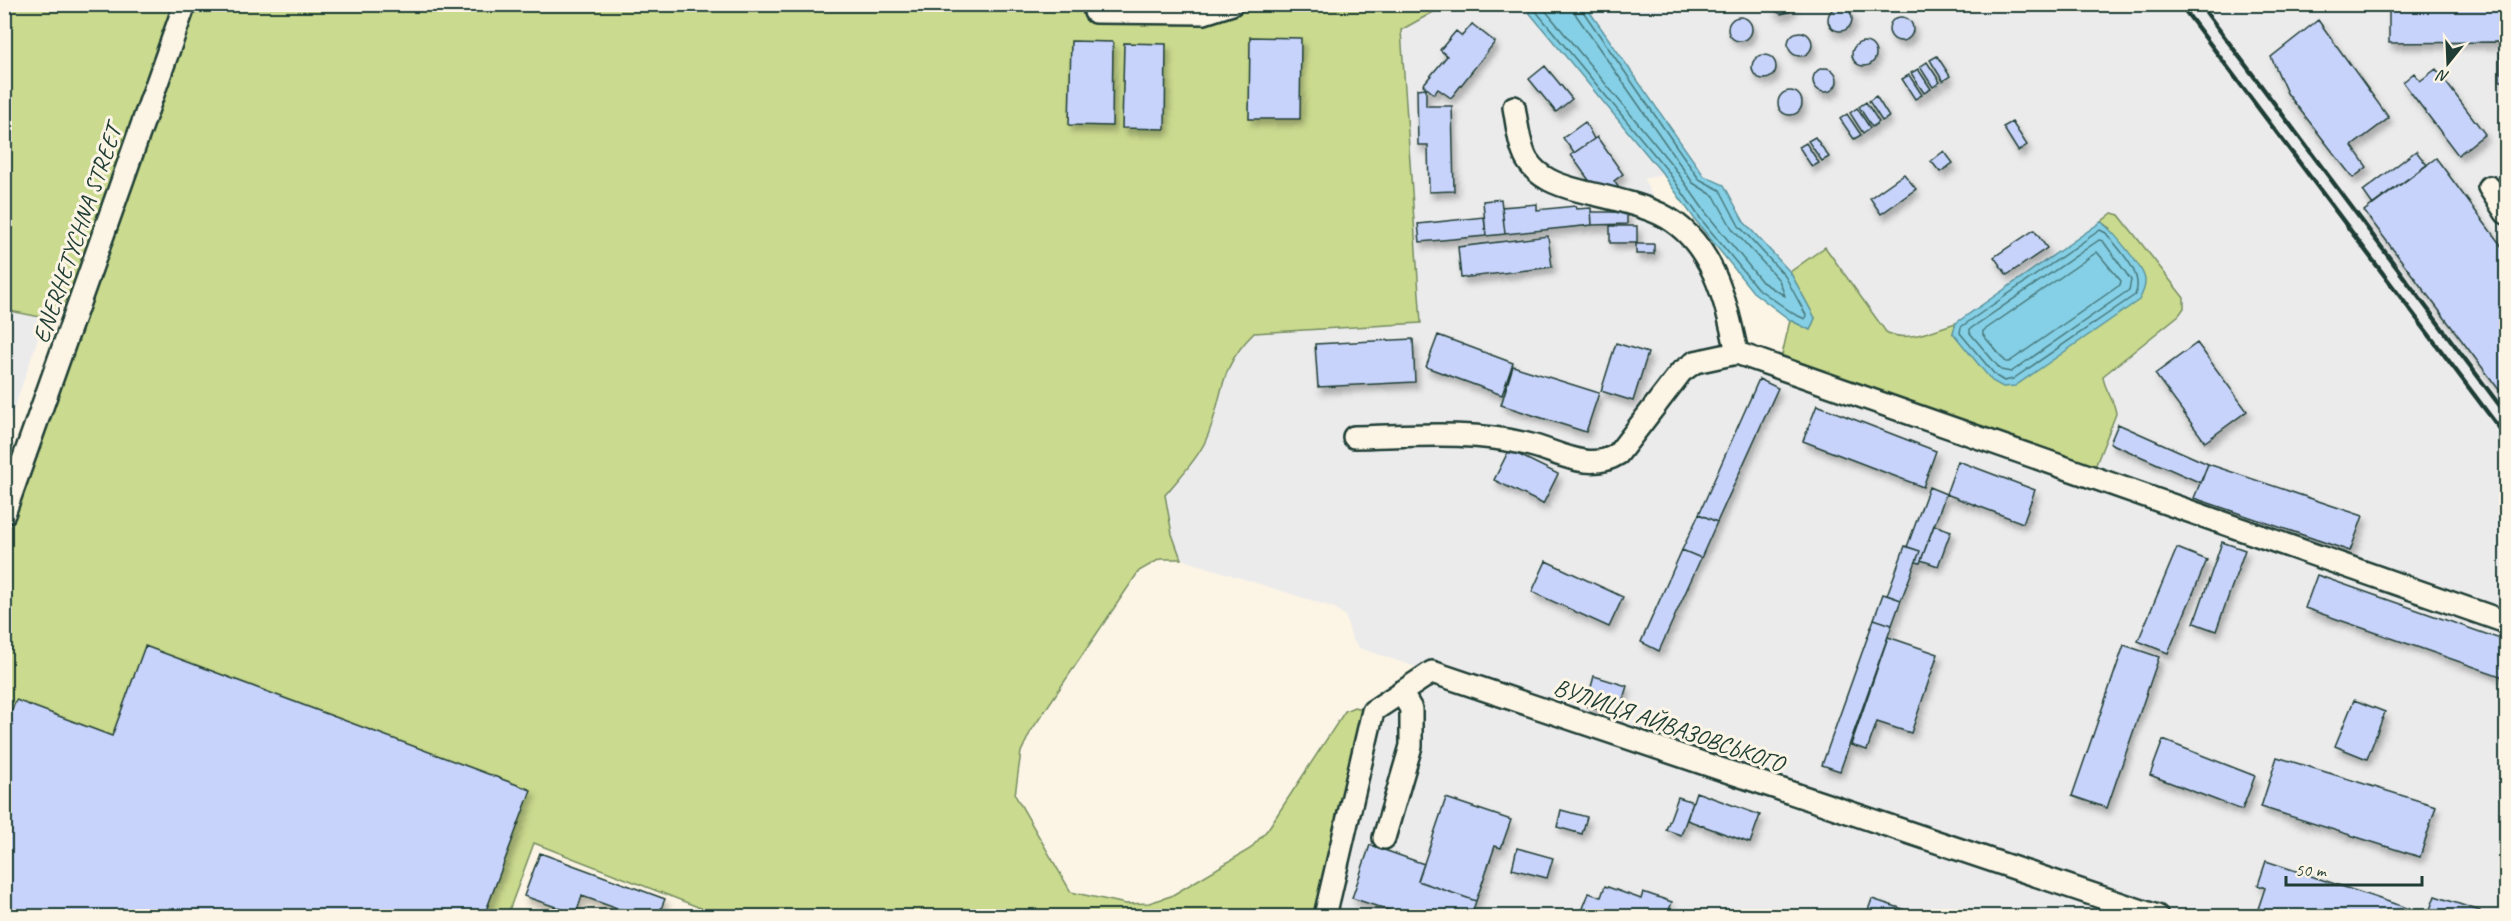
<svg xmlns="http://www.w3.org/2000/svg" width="2511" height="921" viewBox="0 0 2511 921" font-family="Caveat,sans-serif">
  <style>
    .built { fill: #ecebec }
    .green { fill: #cada8e; stroke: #748c61; stroke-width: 1.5 }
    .water { fill: #85d0e6; stroke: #5c959f; stroke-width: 1.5 }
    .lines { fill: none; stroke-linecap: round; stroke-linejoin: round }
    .shore { stroke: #48787b; stroke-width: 1.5 }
    .building { fill: #c8d3fb; stroke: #1f3d34; stroke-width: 1.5; filter: url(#shadow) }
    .minor-casing { stroke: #1f3d34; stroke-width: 26 }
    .minor { stroke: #fcf5e5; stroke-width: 21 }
    .rail { stroke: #1f3d34; stroke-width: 4.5 }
    .labels { text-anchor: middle; stroke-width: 6; stroke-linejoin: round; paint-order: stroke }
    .street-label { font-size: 24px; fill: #1f3d34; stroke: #fcf5e5 }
  </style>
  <defs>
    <filter id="shadow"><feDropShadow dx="3.5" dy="6" stdDeviation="3" flood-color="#0004"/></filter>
  </defs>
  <rect width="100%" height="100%" fill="#fcf5e5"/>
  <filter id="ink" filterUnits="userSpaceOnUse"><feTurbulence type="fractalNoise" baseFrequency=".0167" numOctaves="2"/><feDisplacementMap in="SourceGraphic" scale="12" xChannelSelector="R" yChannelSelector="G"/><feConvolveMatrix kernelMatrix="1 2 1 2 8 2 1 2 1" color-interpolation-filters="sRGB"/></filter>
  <g filter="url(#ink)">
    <path class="built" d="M1446,5H1523L1663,174L1644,179L1661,214L1690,236L1737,353L2115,405L2103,383V376L2107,370L2112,214L1956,323L1907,336L1894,337L1886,332L1825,247L1790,272L1744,222L1724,185L1704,176L1585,5H2506V916H1325L1373,711L1431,672L1359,648L1352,639L1345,616L1335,608L1181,559L1172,534L1165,495L1205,443L1225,373L1237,349L1254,333L1421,323L1401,29Z
      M5,310L45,318L5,435Z"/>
    <path class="green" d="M5,5H1446L1401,30L1421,323L1254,333C1215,371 1225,399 1205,442C1196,461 1178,479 1165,495L1172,534L1181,559H1160L1139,571L1031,731L1021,752L1015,795L1071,892L1126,904L1149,903L1171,896L1250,849L1268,829L1345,711L1354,707L1373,711L1324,916H721L534,843L507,916H5V507L78,296L45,318L5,310Z
      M2112,213L2119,215L2184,298V308L2179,315L2103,376C2104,390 2115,400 2116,414L2091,477L1779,368L1790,320L1810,330L1815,318L1790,272L1825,247L1886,332C1906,344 1935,329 1956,323L1953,333L2110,228L2101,222Z"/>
    <path class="water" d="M1523,5H1585L1704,176L1724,185L1744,222L1790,272L1815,318L1810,330L1790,320L1753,292L1696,221L1663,174Z
      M2101,222C2111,229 2140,264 2144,276C2147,284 2143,293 2139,300L2015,386L2003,387L1992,381L1953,333L1956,323Z"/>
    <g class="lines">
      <path class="shore" d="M1530,4L1667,170L1700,218L1757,288L1794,314L1805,319L1806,315L1785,276L1739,226L1720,190L1699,179L1582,10L1581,4
        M1540,4L1673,166L1706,213L1762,282L1785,296L1779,280L1733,230L1714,196L1693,183L1576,15L1573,4
        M2100,230L2106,233C2119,250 2145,274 2135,295L2013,379L2004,381L1996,376L1960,333L1961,327Z
        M2099,240L2103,241L2131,280L2129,290L2011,372L2001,370L1970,333V329Z
        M2097,252L2121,281L2120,285L2009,362H2006L1983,335V331Z"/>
    </g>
    <path class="building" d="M1771,4H1794L1789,12L1781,14L1774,10Z
      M2389,4H2506V81H2500V42L2389,43Z
      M1828 19a12 12 0 1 1 24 0a12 12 0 1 1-24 0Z
      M1728 29a12 12 0 1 1 24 0a12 12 0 1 1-24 0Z
      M1889 29a12 12 0 1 1 24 0a12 12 0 1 1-24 0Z
      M2318,20L2389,118L2352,146L2367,167L2353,178L2287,93L2271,57Z
      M1472,24L1495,42L1451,98L1438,89L1434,94L1423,85L1447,56L1440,50L1456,31L1462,36Z
      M1788 44a12 12 0 1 1 24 0a12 12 0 1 1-24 0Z
      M1250,37L1301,38L1300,119H1249Z
      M1071,41L1113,42L1112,126L1069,125Z
      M1852 54a12 12 0 1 1 24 0a12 12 0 1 1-24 0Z
      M1124,43L1166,44L1165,129L1122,128Z
      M1752 67a12 12 0 1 1 24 0a12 12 0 1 1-24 0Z
      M1937,56L1950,76L1943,81L1930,60Z
      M1927,62L1940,82L1933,87L1920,67Z
      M1545,66L1572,99L1556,112L1529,79Z
      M1813 80a12 12 0 1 1 24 0a12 12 0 1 1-24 0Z
      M1918,69L1931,89L1924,93L1911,73Z
      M2436,69L2485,134L2458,155L2403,82L2414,73L2420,81Z
      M1909,75L1922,95L1915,99L1902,79Z
      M1426,88V106H1452L1454,191L1429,192L1428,145H1418L1417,89Z
      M1778 103a12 12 0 1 1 24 0a12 12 0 1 1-24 0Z
      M1876,96L1889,117L1882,121L1869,101Z
      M1866,102L1879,122L1872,127L1859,107Z
      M1857,108L1870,128L1863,133L1850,113Z
      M1847,114L1861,135L1854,139L1840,119Z
      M1585,122L1594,139L1574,153L1563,138Z
      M2012,122L2027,145L2018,151L2003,127Z
      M1597,137L1623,174L1614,181L1619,188L1610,195L1598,193L1571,155Z
      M1815,137L1829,157L1822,161L1808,141Z
      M1806,143L1819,163L1812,167L1799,147Z
      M1944,151L1953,163L1940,172L1931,161Z
      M2416,151L2427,165L2373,205L2363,191Z
      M2436,158L2506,252V399L2364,211Z
      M1904,174L1916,189L1881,214L1870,198Z
      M1501,199L1505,234L1486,236L1483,201Z
      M1537,204V210L1575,206L1576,209L1591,208L1592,225L1505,234L1502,207Z
      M1591,212H1627V224L1592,225Z
      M1484,217L1486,236L1420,242L1418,224Z
      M1610,226H1637V243H1610Z
      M2034,230L2047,248L2007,275L1994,257Z
      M1548,236L1552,267L1461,278L1458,247Z
      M1636,244H1654V254H1636Z
      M1438,335L1513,363L1502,395L1426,367Z
      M1413,339L1415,382L1318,387L1315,344Z
      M1616,343L1648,353L1633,401L1601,391Z
      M2197,343L2247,411L2205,442L2155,374Z
      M1513,366L1599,393L1586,432L1501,405Z
      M1759,379L1778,388L1717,522L1699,514Z
      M1817,405L1936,451L1923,487L1803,441Z
      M2118,424L2208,464L2201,483L2110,443Z
      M1509,450L1558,474L1543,504L1494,480Z
      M1958,461L2035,490L2023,523L1946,494Z
      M2208,464L2363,516L2350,551L2194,498Z
      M1929,487L1946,494L1920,563L1916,562L1920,551L1907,547Z
      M1699,514L1717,522L1701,558L1682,550Z
      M1934,525L1951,531L1938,566L1921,560Z
      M2222,542L2245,550L2216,631L2194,623Z
      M1905,546L1920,551L1901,600L1887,595Z
      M2177,548L2207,560L2168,653L2138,641Z
      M1682,550L1701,558L1659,651L1641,642Z
      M1546,561L1623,597L1609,627L1532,592Z
      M2317,575L2506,641V678L2305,608Z
      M1883,594L1901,600L1892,625L1874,619Z
      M1874,619L1892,625L1840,771L1822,765Z
      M1888,637L1938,654L1911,733L1877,722L1867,750L1851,745Z
      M2124,645L2159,657L2107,808L2072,796Z
      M145,646L531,790L484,916H4V730L16,700L112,736Z
      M1594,676L1627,686L1618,715L1586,706Z
      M2354,700L2385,712L2367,759L2335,746Z
      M2163,740L2255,776L2242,810L2150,775Z
      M2277,757L2436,806L2420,857L2261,807Z
      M1696,792L1760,815L1750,843L1687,820Z
      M1678,797L1693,802L1681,835L1666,830Z
      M1446,798L1511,820L1501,848L1495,846L1476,901L1418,881Z
      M1561,810L1587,817L1582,834L1557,827Z
      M1370,845L1424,864L1418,881L1476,901L1471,916H1406L1352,898Z
      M1517,848L1553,858L1547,878L1512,869Z
      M540,853L665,899L658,916H637L582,896L576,914L524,896Z
      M2266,861L2428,915L2435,896L2480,911L2478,916H2262L2256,915L2265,888L2258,885Z
      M1605,886L1641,899L1643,892L1672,902L1667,916H1580L1589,893L1601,897Z
      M1872,899L1903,909L1900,916H1866Z"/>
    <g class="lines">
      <defs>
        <path id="minor" d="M1095,12L1204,13L1232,4
          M1514,107C1517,123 1519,146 1527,160C1538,178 1558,185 1577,190C1604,197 1634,202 1660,214C1712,239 1726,301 1737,353
          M2489,187L2506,213
          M1354,437C1411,436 1470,430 1527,444C1558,451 1588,473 1618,454L1681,372L1695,362L1737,353L2506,622
          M4,514L185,4
          M1384,838L1411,746V709L1401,692
          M1325,916L1373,711L1432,672L2157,916"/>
      </defs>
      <use href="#minor" class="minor-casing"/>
      <use href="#minor" class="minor"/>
      <path class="rail" d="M2180,4L2506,437
        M2200,4L2506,414"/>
    </g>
  </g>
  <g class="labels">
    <g class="street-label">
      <text transform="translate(77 234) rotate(-71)" y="8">ENERHETYCHNA STREET</text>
      <text transform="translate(1669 725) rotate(19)" y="8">ВУЛИЦЯ АЙВАЗОВСЬКОГО</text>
    </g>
  </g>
  <rect width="2511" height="921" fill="none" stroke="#fcf5e5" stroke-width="24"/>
  <rect x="12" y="12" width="2487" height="897" fill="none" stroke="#1f3d34" stroke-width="2" filter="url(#ink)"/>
  <g transform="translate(2448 63) rotate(198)" stroke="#fcf5e5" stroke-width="4.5" paint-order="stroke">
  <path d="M0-4.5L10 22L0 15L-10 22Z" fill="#1f3d34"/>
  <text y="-9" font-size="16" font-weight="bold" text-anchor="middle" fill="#1f3d34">N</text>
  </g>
  <path d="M2286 876v9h136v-9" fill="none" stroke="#1f3d34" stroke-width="3"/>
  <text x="2295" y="876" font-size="18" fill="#1f3d34" stroke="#fcf5e5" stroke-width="4.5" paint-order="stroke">50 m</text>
</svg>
